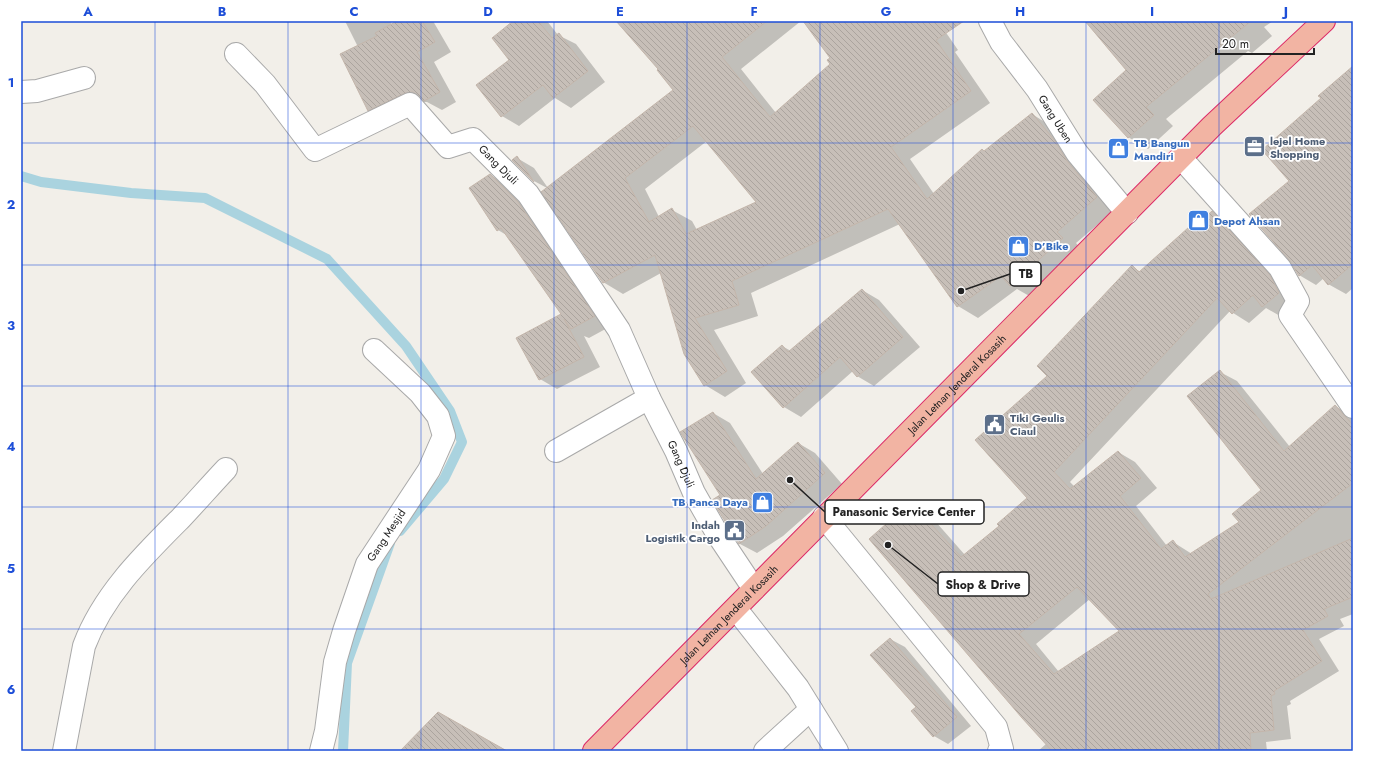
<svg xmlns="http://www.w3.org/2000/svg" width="1374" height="772" viewBox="0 0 1374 772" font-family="Jost,sans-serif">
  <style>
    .shadow { fill: #0003; fill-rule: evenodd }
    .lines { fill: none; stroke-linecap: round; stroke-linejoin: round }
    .stream { stroke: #aad3df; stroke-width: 10 }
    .building { fill: url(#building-back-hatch); stroke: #c4b6ab; fill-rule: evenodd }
    .minor-casing { stroke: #a9a9a9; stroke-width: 24 }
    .trunk-casing { stroke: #dc2a67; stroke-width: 24 }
    .minor { stroke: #fff; stroke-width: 22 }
    .trunk { stroke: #f2b4a3; stroke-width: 22 }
    .grid { fill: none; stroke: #1d4ed8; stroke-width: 1; stroke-opacity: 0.55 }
    .labels { text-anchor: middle; stroke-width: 3.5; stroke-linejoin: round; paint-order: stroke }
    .street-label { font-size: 11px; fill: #222; stroke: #fff }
    .service-label { font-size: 11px; font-weight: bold; fill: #4e5e75; stroke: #fff; text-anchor: start }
    .shop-label { font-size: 11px; font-weight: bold; fill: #366cbe; stroke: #fff; text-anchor: start }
    .leader { fill: none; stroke: #222; stroke-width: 1.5 }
    .callout-dot { fill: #222; stroke: #fff; stroke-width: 1.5 }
    .callout { fill: #fff; stroke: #222; stroke-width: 1.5 }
    .callout-label { font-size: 12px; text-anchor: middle; font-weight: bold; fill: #222 }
    .neatline { fill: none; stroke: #1d4ed8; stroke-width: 1.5 }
    .grid-label { font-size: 13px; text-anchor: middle; font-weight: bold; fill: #1d4ed8 }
  </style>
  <defs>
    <pattern id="building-back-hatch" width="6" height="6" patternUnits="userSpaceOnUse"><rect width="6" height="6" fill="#c7bfb8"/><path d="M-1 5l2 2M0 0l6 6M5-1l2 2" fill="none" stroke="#aba49e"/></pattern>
  </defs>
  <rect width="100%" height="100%" fill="#f2efe9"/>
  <path class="shadow" d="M345,21H390L392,25L399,21H433L451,52L434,62L456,102L442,110L427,102H423L385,120L368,110L358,47Z
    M515,21H547L558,35L576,44L605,82L571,108L555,98L519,126L502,116Z
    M629,21H801L741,69L776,113L832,64V58L804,21H938L958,50L955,52L990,103L910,159L934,194L1032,114L1051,126L1116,209L1076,243L1082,250L1031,297L1017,289L978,318L958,306L900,224L751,293L758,316L714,330L746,383L725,397L705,385L685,354L661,273L623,294L603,282L547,188L534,181L513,160L517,158L534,168L548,188L674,91ZM707,141L757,202L697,230L692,221L672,210L659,217L645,189Z
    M1086,21H1273L1264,27L1272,36L1252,53L1248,51L1166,119L1173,126L1148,149L1128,137L1127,70Z
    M1353,67V288L1346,294L1328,284L1324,278L1316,285L1299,275L1291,181L1322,98Z
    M490,175L508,185L535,213L611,326L589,338L584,336L600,367L557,389L540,379L562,315L508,236L498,230Z
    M1212,212L1229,222L1295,302L1280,316L1266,308L1249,323L1230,311L1070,482L1075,487L1118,452L1135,462L1157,488L1136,506L1167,546L1173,542L1192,554L1240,522L1263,490L1220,372L1237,381L1290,447L1335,406L1352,416L1353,614L1340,619L1344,626L1319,639L1339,671L1290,701L1291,704L1287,706L1291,739L1266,742L1267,751H1038L1046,744L911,503L928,513L965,555L1001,526L1029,498L1049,376L1132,267L1141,272L1189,228L1192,230ZM1090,599L1120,631L1059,672L1036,644Z
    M862,290L879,300L920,347L874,386L857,376L853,371L801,417L784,407L753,372L782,346L791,351Z
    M713,413L730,423L763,474L798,443L815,453L842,484L783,536L757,553L740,544L714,500L721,496Z
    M890,639L905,647L971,726L948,744L934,736L917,707Z"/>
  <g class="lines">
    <path class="stream" d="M21,176L41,182L131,193L205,198L327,259L406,346L450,411L462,442L444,479L400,531
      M343,751L347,663L390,543"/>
  </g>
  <path class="building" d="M397,21H422L435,42L417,52L440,92L424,101L413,92L405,93L368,111L340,54L377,36L375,33Z
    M513,21H538L552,38L559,33L588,71L553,98L543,85L501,117L476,85L509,60L492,38Z
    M616,21H767L722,57L770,117L830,64L827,60L830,58L803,21H964L936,40L971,91L891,147L927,199L982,149L984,151L1032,113L1055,141L1067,161L1097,197L1057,232L1063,238L1010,286L1001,276L957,307L888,209L732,281L739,305L695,318L727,371L704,386L684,354L655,255L603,283L541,192L673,90L657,70L658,69ZM693,126L756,202L686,234L672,208L649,222L625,178Z
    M1085,21H1251L1146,107L1154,115L1128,138L1093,100L1126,70Z
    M1353,66V264L1328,285L1312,265L1299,276L1289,260L1249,214L1289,181L1262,150L1321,98L1318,96Z
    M517,156L534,182L512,160Z
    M490,174L518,202L595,316L571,329L564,319L584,357L539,380L516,338L561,314L501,228L497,231L469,188Z
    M1212,211L1270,275L1279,293L1262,307L1253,295L1232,314L1217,298L1054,472L1070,489L1118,451L1141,478L1120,496L1161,549L1173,540L1185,557L1239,522L1232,514L1261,490L1187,396L1220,370L1284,451L1335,405L1353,425V483L1208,594L1211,599L1353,538V597L1324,609L1328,616L1303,630L1322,661L1274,691L1275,694L1271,696L1274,730L1250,733L1251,751H1052L1022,718L869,539L911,502L961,557L999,526L997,524L1027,498L975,440L1047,376L1037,366L1132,265L1139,272L1189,227L1191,230ZM1077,587L1119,631L1054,674L1019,634Z
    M862,289L903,337L857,377L840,357L783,408L751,372L782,345L788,352Z
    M713,412L756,479L798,442L825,473L766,526L739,544L712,500L720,495L680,432Z
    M890,638L957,717L933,737L911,711L916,707L870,655Z
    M438,712L507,751H400Z"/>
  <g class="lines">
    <defs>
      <g id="minor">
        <path id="s1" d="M990,21L1001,42L1037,89L1077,153L1127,213"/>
        <path id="s2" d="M236,54L265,84L315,150L410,104L448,147L473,139L528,194L619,330L649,398L676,451L694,493L718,535L754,589"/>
        <path d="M21,92L37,91L84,78"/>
        <path d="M1181,158L1280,268L1298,301L1290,315L1353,407"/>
        <path d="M556,451L649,398"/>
        <path d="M824,517L996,727L1002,749L999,751"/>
        <path d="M736,609L798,688L837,751"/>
        <path d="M64,751L84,646C103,595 143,556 181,518C196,502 211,485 226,469"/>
        <path id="s3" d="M321,751L326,731L335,662L344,631L367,564L429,470L444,436L438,416L420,393L374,350"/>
        <path d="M765,751L811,709"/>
      </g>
      <g id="trunk">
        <path id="s4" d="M594,751L1212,126L1324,21"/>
      </g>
    </defs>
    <use href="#minor" class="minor-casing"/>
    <use href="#trunk" class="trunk-casing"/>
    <use href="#minor" class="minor"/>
    <use href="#trunk" class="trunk"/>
  </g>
  <path class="grid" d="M155,21V751M288,21V751M421,21V751M554,21V751M687,21V751M820,21V751M953,21V751M1086,21V751M1219,21V751M21,143H1353M21,265H1353M21,386H1353M21,507H1353M21,629H1353"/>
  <defs>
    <symbol id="office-square" viewBox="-11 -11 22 22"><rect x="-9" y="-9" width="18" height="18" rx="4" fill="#5c6f8a" stroke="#fff"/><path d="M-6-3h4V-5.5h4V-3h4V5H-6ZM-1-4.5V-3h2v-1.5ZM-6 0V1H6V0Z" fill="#fff"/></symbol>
    <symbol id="shop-square" viewBox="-11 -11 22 22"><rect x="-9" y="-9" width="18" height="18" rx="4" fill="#3f7fe0" stroke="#fff"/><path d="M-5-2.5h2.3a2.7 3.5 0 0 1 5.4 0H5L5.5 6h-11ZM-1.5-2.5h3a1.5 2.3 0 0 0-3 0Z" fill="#fff"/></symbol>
    <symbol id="civic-square" viewBox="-11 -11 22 22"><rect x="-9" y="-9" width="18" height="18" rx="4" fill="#5c6f8a" stroke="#fff"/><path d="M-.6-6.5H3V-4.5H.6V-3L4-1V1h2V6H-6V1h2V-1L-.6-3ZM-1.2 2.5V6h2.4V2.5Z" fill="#fff"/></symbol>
  </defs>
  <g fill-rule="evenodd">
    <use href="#office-square" x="1242" y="134" width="25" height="25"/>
    <use href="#shop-square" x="1106" y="136" width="25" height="25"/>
    <use href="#shop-square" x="1186" y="208" width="25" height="25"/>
    <use href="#shop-square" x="1006" y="234" width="25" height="25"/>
    <use href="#civic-square" x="982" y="412" width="25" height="25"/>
    <use href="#shop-square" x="750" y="490" width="25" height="25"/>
    <use href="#civic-square" x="722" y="518" width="25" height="25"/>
  </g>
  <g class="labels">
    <g class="street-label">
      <text dy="4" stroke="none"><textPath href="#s1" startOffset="118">Gang Uben</textPath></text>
      <text dy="4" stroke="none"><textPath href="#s2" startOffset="350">Gang Djuli</textPath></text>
      <text dy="4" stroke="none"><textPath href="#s4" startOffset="516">Jalan Letnan Jenderal Kosasih</textPath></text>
      <text dy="4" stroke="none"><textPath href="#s2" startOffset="703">Gang Djuli</textPath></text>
      <text dy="4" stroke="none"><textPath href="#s3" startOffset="228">Gang Mesjid</textPath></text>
      <text dy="4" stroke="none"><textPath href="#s4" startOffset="192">Jalan Letnan Jenderal Kosasih</textPath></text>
    </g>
    <g class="service-label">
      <text x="1270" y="145">lejel Home<tspan x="1270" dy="13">Shopping</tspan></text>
      <text x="1010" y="422">Tiki Geulis<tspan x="1010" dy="13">Ciaul</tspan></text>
      <text x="720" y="529" text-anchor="end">Indah<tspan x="720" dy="13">Logistik Cargo</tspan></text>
    </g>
    <g class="shop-label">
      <text x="1134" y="147">TB Bangun<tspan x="1134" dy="13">Mandiri</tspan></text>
      <text x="1214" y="225">Depot Ahsan</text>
      <text x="1034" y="250">D’Bike</text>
      <text x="748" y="506" text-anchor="end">TB Panca Daya</text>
    </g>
  </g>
  <path class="leader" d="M961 291L1010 274M790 480L825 512M888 545L938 584"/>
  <g class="callout-dot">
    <circle cx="961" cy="291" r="4"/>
    <circle cx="790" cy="480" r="4"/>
    <circle cx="888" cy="545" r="4"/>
  </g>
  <g class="callout">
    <rect x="1010" y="262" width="31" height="24" rx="4"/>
    <rect x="825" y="500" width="159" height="24" rx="4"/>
    <rect x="938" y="572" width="91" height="24" rx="4"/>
  </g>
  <g class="callout-label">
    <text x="1026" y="278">TB</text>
    <text x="904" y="516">Panasonic Service Center</text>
    <text x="983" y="589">Shop &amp; Drive</text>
  </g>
  <rect width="1374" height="772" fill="none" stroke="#ffffff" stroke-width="44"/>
  <path d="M1216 48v6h98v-6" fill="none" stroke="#222222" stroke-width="2"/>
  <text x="1222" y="48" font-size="12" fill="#222222" stroke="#ffffff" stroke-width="3" paint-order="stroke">20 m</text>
  <rect x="22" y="22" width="1330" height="728" class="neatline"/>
  <g class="grid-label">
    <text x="88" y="16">A</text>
    <text x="222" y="16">B</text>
    <text x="354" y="16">C</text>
    <text x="488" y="16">D</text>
    <text x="620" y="16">E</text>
    <text x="754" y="16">F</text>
    <text x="886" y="16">G</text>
    <text x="1020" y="16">H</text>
    <text x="1152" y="16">I</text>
    <text x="1286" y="16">J</text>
    <text x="11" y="87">1</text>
    <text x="11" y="209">2</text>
    <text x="11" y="330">3</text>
    <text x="11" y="451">4</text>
    <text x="11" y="573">5</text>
    <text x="11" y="694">6</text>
  </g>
</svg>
